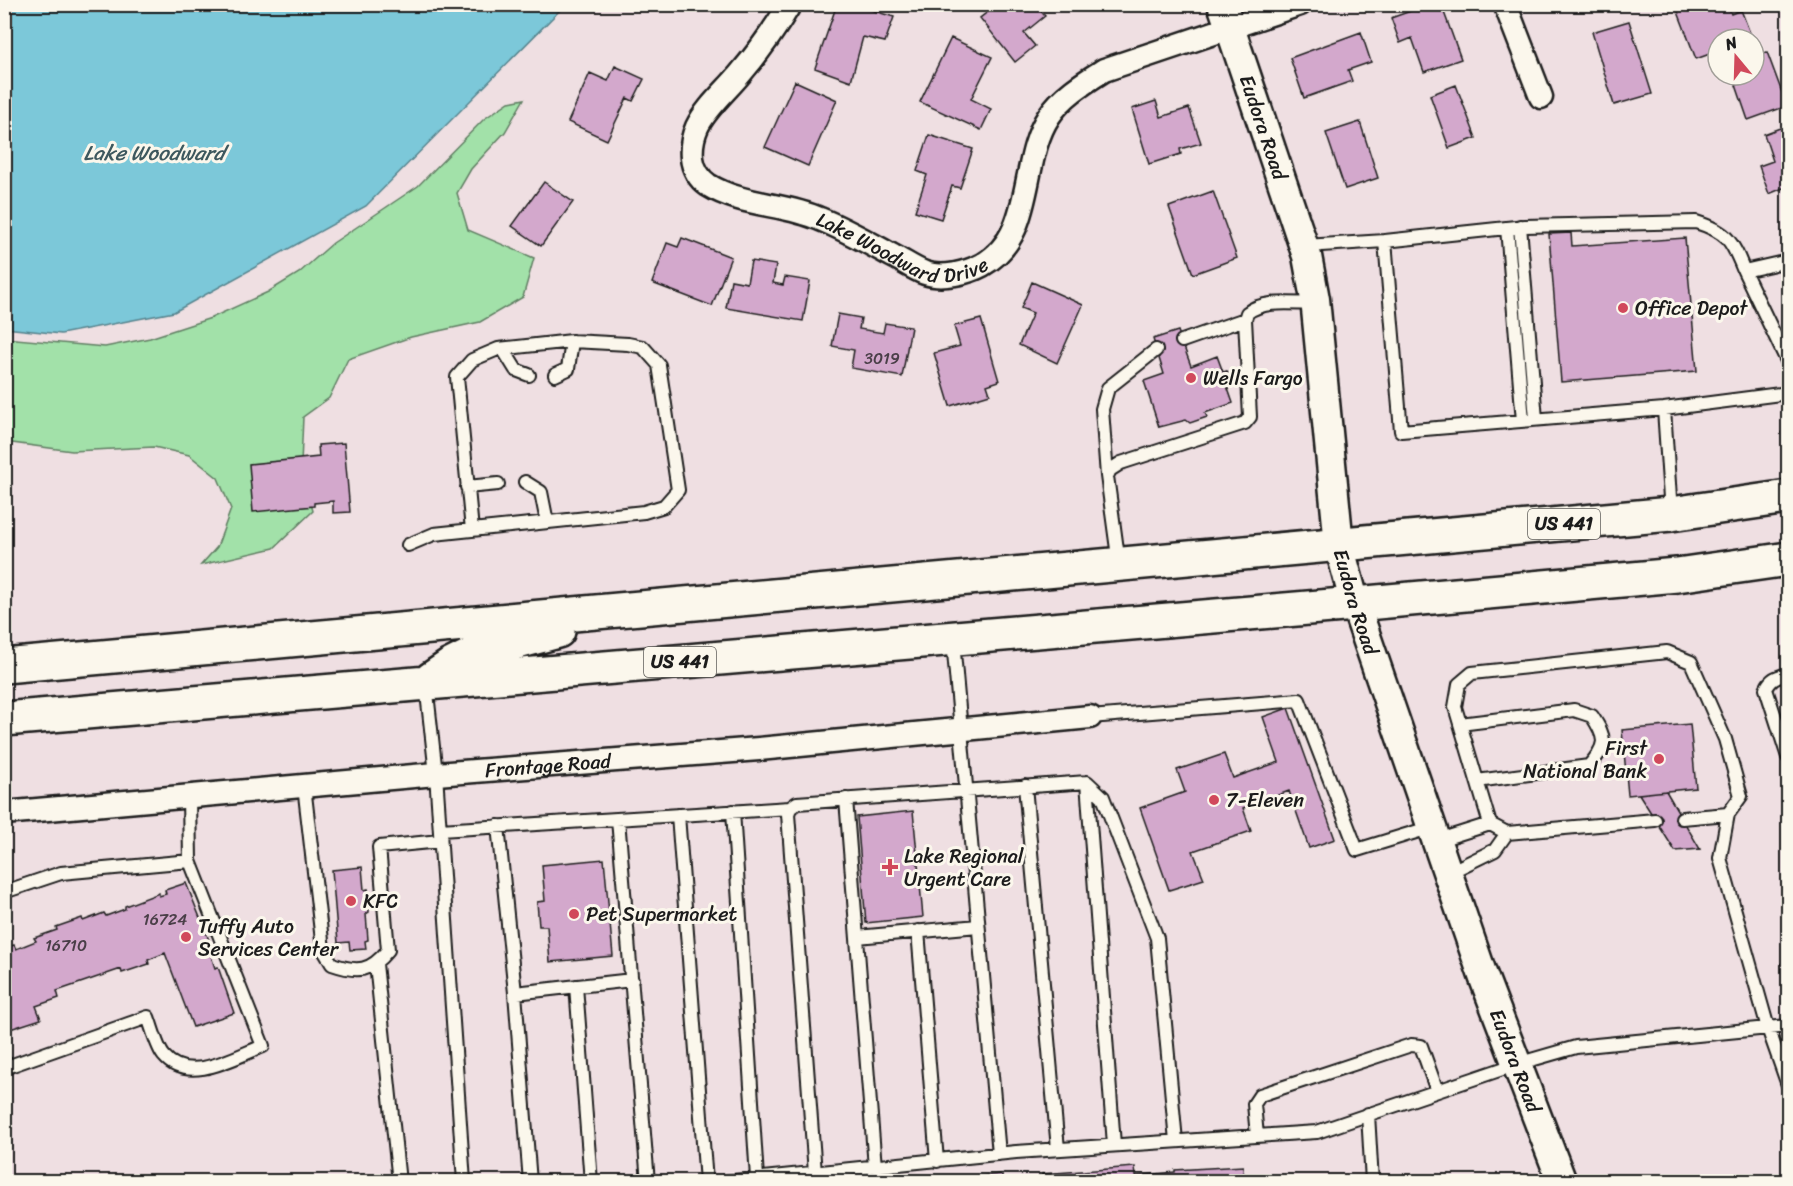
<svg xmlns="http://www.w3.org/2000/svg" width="1793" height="1186" viewBox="0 0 1793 1186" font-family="Sriracha,sans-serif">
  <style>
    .green { fill: #a2e1a9; stroke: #5f7e62; stroke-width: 1.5 }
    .water { fill: #7bc8d9; stroke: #55838d; stroke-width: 1.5 }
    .building { fill: #d3a8cc; stroke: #1c1c1c; stroke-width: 1.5 }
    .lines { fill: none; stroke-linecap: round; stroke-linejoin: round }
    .service-casing { stroke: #1c1c1c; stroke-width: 16 }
    .minor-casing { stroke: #1c1c1c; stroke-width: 27 }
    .tertiary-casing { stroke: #1c1c1c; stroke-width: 33 }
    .primary-casing { stroke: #1c1c1c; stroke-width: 38 }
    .service { stroke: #fbf7ec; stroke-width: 12 }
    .minor { stroke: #fbf7ec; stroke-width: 22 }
    .tertiary { stroke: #fbf7ec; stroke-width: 28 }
    .primary { stroke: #fbf7ec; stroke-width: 33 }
    .poi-dot { fill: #d1495b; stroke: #fbf7ec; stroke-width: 2 }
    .labels { text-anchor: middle; stroke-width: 6; stroke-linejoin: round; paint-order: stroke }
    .number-label { font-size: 16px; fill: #4a3f48 }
    .shield { fill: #fbf7ec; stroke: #5f5e5a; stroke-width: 1.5 }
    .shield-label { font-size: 18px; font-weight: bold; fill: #1c1c1c }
    .street-label { font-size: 20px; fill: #1c1c1c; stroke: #fbf7ec }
    .poi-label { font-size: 20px; fill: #1c1c1c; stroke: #fbf7ec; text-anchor: start }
    .water-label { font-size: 21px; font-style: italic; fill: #3d585e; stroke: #fbf7ec }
  </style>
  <rect width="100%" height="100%" fill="#efdfe2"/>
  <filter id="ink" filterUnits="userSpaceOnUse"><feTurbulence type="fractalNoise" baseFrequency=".0167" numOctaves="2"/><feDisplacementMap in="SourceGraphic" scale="12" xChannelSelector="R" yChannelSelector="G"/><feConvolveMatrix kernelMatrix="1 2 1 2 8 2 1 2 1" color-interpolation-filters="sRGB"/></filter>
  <g filter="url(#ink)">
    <path class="green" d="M524,99L505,132L471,169L457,193L468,230L534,258L523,297L480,322L411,337L348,359L329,398L303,417L301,464L313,511L274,548L201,565L217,547L231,509L218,478L189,455L154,447L72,451L5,442V338L105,347L150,338L211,318L268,292L299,273L333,243L418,186L484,119L509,102Z"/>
    <path class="water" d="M5,4H562V5L560,10L366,206L174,312L61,334L5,328Z"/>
    <path class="building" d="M837,4H851L894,17L885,42L863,37L851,81L815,68Z
      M998,4H1035L1045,16L1024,33L1035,46L1015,62L980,18Z
      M1076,4H1097L1078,11Z
      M1430,4H1441L1461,59L1424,72L1412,38L1400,43L1391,18Z
      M1675,4H1728L1731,14L1741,10L1752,38L1718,39V51L1696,59Z
      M1629,21L1652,94L1614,105L1592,32Z
      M1361,32L1371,62L1348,70L1352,81L1304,98L1290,58Z
      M951,38L992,57L971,99L991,109L981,130L920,102Z
      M1767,52L1787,106L1748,120L1736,85L1740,84L1737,75H1754V57Z
      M615,66L644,79L633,101L627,98L607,140L568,122L590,73L608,81Z
      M795,81L837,100L808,166L765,147Z
      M1456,85L1476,138L1449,148L1430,95Z
      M1156,101L1161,117L1189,108L1201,143L1180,149L1181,154L1149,164L1132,109Z
      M1360,122L1378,178L1345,189L1326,133Z
      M1788,125V186L1769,194L1759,166L1773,161L1764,134Z
      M929,135L973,149L960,188L952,186L941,219L915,211L927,175L917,171Z
      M544,182L573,202L541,246L512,226Z
      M1213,191L1237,258L1193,274L1169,207Z
      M1571,233L1572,246L1685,238L1697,371L1561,382L1549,234Z
      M682,238L731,257L712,306L652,283L667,243L678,247Z
      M751,261L776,265L773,283L783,285L785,277L810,281L803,321L726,308L731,280L747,283Z
      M1032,282L1083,305L1057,363L1019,345L1033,313L1021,308Z
      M838,314L861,318L859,329L883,333L885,323L911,327L902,377L851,368L854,350L832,346Z
      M981,319L999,381L987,385L990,394L950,406L934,353L960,346L954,326Z
      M1178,331L1191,366L1217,356L1223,372L1227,371L1231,382L1226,383L1233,403L1205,413L1207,417L1190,423L1186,420L1159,427L1144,381L1164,374L1153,339Z
      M344,443L350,512L333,513V501L314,503V506L253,512L249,464L319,457L318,445Z
      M1288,708L1335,839L1309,848L1289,791L1243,808L1251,831L1193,851L1204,879L1169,890L1140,808L1185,792L1177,770L1224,754L1233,778L1279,762L1263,717Z
      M1690,724L1696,788L1628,795L1622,730Z
      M1666,791L1700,849L1675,851L1639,794Z
      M913,811L923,917L866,923L857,817Z
      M604,859L613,956L550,962L547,926H539L537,902L545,901L542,865Z
      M362,867L364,890L368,889L369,912L366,914L368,940L365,941L366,949L350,950L349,942L338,943L332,870Z
      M186,883L211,945L208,947L215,968L218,967L234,1013L193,1027L165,953L148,960L149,964L122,973L121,969L57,991L59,998L36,1006L41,1019L4,1031V948L14,945L16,949L36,941L34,938L57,930L56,927L82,918L83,921L104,913L106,916L125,909V906L159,893V896L166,894L165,890Z
      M1243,1166L1244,1182H1043L1042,1174L1135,1167L1136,1176L1175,1172V1170Z
      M1002,1174V1182H912Z"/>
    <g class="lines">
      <defs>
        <path id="service" d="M1520,226L1536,419
          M1507,228L1523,421
          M1385,241L1525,226L1696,222C1728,232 1732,241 1744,271
          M1305,246L1385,241L1401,431L1664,409L1788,393
          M1788,261L1744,271L1788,363
          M1182,341L1245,319
          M503,349L516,370L529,375
          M555,375L568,369L572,341
          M1664,409L1671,513
          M1107,476L1102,409L1108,388L1156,350
          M525,482L541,492L547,522
          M467,487L498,484
          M408,545L434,534L644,512L664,506L678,490L659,365L643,347L628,344L572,341L498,349L472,360L457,377L472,530
          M1119,564L1107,476L1110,470L1121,463L1245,423L1250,417L1245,319L1247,313C1264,299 1294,304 1315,304
          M953,641L999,1154
          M1788,674C1777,677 1771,678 1766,689L1788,757
          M426,684L436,774L464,1182
          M1090,717L1299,700L1357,850L1432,827
          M1460,724L1574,710L1592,716C1607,739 1607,745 1589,766L1477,781
          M1087,782L1114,1145
          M304,786L323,949L332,964C358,973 370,972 388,950L379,847L440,841
          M1025,786L1058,1149
          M846,799L875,1167
          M733,811L757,1178
          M678,815L706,1182
          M1682,818L1728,814
          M618,819L648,1182
          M1490,824L1455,707L1459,684L1472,673L1667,652L1691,662L1725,739L1741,796L1728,814L1720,858L1768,1028L1788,1085
          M498,826L515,993L530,1182
          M440,830L790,808
          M1507,833L1655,820
          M1436,841L1490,824L1507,833L1495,850L1448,873
          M4,892L61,873L190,861L189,796
          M918,931L937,1161
          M857,937L978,926
          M376,964L399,1182
          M576,986L591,1182
          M515,993L632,980
          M4,1068L148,1017C152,1027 157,1048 164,1056C188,1085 235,1057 263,1046L190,861
          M1368,1114L1372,1182
          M1257,1136L1254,1104L1260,1095L1411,1045L1421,1046L1437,1091
          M815,1173L788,814L790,808L797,803L1087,782L1103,797L1157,938L1176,1141
          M724,1182L1016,1152L1317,1132L1517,1064L1576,1047L1788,1026"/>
        <g id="minor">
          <path id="s1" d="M790,4C775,29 759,52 740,74C726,91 706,108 697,127C693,136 691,148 692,158C693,168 699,179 708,185C742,206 784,203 820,219C845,229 869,243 893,256C903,261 914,269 925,273C942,279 967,273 982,265C1036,235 1019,161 1049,116C1062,96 1085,82 1104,70L1300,4"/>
          <path d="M1505,4L1541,97"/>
          <path id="s2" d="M4,813L436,774L759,749L1090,717"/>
        </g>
        <g id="tertiary">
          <path id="s3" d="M1222,4L1307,256L1315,299L1339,545L1355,604L1483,976L1562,1182"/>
        </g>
        <path id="primary" d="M4,666L1671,514L1788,497
          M431,679L450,666L476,653L558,631
          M4,719L1355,604L1677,575L1788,559"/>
      </defs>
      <use href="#service" class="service-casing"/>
      <use href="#minor" class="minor-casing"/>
      <use href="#tertiary" class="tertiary-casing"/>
      <use href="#primary" class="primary-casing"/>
      <use href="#service" class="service"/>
      <use href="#minor" class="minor"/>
      <use href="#tertiary" class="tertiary"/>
      <use href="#primary" class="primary"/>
    </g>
  </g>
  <g class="poi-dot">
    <circle cx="1623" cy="308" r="6"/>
    <circle cx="1191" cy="378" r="6"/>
    <circle cx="1659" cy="759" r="6"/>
    <circle cx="1214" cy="800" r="6"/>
    <path d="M887 858h6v6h6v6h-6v6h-6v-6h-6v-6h6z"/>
    <circle cx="351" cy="901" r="6"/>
    <circle cx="574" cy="914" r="6"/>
    <circle cx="186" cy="937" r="6"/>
  </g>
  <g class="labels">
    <g class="number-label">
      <text x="882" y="364">3019</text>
      <text x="165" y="925">16724</text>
      <text x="66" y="951">16710</text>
    </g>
    <g class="shield">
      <rect x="1528" y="509" width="72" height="30" rx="4.5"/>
      <rect x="644" y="647" width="72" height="30" rx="4.5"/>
    </g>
    <g class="shield-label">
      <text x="1564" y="530">US 441</text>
      <text x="680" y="668">US 441</text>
    </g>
    <g class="street-label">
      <text dy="7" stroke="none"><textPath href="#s3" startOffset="130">Eudora Road</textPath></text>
      <text dy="7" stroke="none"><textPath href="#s1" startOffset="426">Lake Woodward Drive</textPath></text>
      <text dy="7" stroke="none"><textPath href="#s3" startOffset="616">Eudora Road</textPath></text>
      <text dy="7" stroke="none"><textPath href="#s2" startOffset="546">Frontage Road</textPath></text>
      <text dy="7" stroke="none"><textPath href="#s3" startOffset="1102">Eudora Road</textPath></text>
    </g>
    <g class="poi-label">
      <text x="1635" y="315">Office Depot</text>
      <text x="1203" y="385">Wells Fargo</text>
      <text x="1647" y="755" text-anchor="end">First<tspan x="1647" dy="23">National Bank</tspan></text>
      <text x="1226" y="807">7-Eleven</text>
      <text x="904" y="863">Lake Regional<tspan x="904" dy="23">Urgent Care</tspan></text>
      <text x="363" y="908">KFC</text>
      <text x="586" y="921">Pet Supermarket</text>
      <text x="198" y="933">Tuffy Auto<tspan x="198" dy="23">Services Center</tspan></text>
    </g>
    <g class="water-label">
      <text x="154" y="160">Lake Woodward</text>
    </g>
  </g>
  <rect width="1793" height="1186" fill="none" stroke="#fbf7ec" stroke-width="24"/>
  <rect x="12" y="12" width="1769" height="1162" fill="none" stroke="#1c1c1c" stroke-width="2" filter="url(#ink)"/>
  <g transform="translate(1736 57) rotate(341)"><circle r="28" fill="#fbf7ec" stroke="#a29f99" stroke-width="1.5"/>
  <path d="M0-4.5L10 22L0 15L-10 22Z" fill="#d1495b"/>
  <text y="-9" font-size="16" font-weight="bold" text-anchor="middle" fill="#1c1c1c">N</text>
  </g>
</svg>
